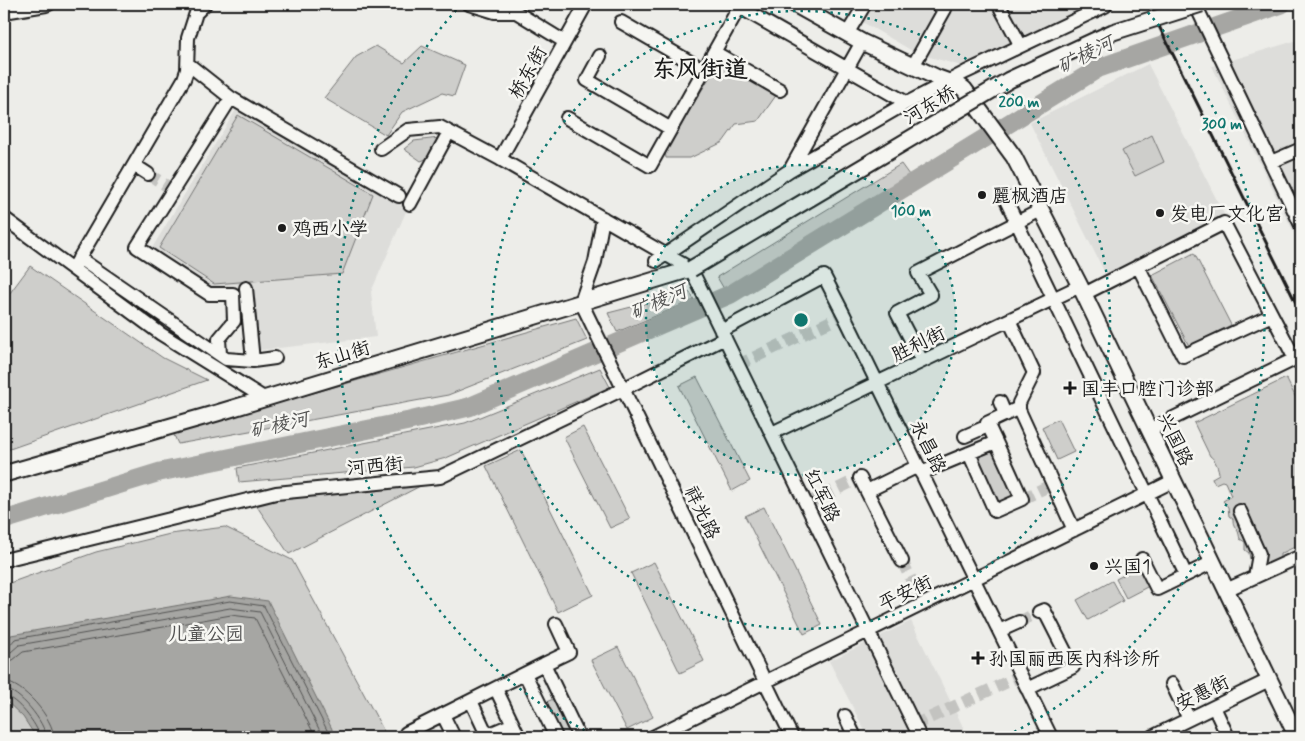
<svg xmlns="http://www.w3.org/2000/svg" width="1305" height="741" viewBox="0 0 1305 741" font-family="Mynerve,'LXGW WenKai TC',sans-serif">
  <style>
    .built { fill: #ddddda }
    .green { fill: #cececb; stroke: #757574 }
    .water { fill: #a6a6a3; stroke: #6f6f6d }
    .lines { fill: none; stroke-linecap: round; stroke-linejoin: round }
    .shore { stroke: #535352; stroke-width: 1 }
    .river { stroke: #a6a6a3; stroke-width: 19 }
    .minor-tunnel { stroke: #c3c3c0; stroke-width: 12; stroke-dasharray: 12 6; stroke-linecap: butt }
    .minor-casing { stroke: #1c1c1c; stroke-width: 16 }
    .major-casing { stroke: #1c1c1c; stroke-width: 19 }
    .minor { stroke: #f6f6f2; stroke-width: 12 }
    .major { stroke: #f6f6f2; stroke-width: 15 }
    .rail { stroke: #1c1c1c; stroke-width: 3 }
    .major-bridge-casing { stroke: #1c1c1c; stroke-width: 19; stroke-linecap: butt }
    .major-bridge { stroke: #f6f6f2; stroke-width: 15 }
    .ring { fill: none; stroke: #0f766e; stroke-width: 2.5; stroke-dasharray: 2.5 5 }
    .poi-dot { fill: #1c1c1c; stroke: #f6f6f2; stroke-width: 2 }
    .labels { text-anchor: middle; stroke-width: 5; stroke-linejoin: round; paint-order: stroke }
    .street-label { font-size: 19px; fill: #1c1c1c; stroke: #f6f6f2 }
    .poi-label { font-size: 19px; fill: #1c1c1c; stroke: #f6f6f2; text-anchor: start }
    .park-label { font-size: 19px; fill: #515151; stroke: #f6f6f2 }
    .water-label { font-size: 20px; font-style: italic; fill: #535352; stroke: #f6f6f2 }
    .district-label { font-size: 24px; font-weight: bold; fill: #1c1c1c; stroke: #f6f6f2 }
    .centre { fill: #0f766e; stroke: #f6f6f2; stroke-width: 2.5 }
    .ring-label { font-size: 15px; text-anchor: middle; font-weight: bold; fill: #0f766e; stroke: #f6f6f2; stroke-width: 5; stroke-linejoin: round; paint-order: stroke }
  </style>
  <rect width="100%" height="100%" fill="#edede9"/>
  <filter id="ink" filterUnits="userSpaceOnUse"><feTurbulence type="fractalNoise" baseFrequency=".02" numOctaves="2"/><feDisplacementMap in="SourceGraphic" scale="10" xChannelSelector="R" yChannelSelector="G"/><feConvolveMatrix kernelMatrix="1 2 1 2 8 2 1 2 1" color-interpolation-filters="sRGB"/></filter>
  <g filter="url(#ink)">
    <path class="built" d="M866,4H1102L965,67L916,53L857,19Z
      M1301,39V247L1212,66Z
      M1148,64L1227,220L1108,279L1030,123Z
      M237,108L408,207L371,292L376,337L244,352L239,285L212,287L152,248Z
      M911,621L968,737H868L829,661Z"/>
    <path class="green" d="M376,46L404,63L422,46L465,65L454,96L442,93L402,112L386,135L324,98L356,57Z
      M720,60L777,94L758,121L736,124L723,142L690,158H666L665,151Z
      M238,115L373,194L342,274L214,284L159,248Z
      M1152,135L1164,162L1135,176L1122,151Z
      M439,138L431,157L421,161L404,149L414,141Z
      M901,164L909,175L724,289L717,277Z
      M1194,253L1231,325L1189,346L1152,275Z
      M30,266L163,358L207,380L4,451V301Z
      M690,292L694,300L617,332L608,313Z
      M576,318L587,340L448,395L178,444L173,433Z
      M600,368L610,387L446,458L414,467L239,482L237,468L465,423Z
      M697,377L750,481L732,491L679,386Z
      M1286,378L1301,408V544L1280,554V560L1269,565C1264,563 1260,558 1256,554L1252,560L1250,559L1249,553L1245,550V542L1240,539C1239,536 1239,532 1237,530C1234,525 1233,525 1233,519L1229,516L1228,507L1223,501L1231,496L1225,482L1222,481L1215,484L1212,478L1219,474C1219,469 1215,459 1210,456L1194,423Z
      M1058,419L1074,452L1057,460L1042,427Z
      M583,427L630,519L610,528L564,437Z
      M995,448L1019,498L998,508L975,458Z
      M521,450L593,595L558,612L486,466Z
      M424,484L289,554L254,502L280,495Z
      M764,507L822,625L804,634L745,516Z
      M225,527L292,560L387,737H4V585L96,552L170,534Z
      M654,562L704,661L680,673L631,573Z
      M1139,567L1149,586L1126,598L1116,579Z
      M1112,581L1123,601L1088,620L1077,600Z
      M618,647L653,717L627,730L591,660Z
      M556,698L574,737H562L546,702Z"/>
    <path class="water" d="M231,596L268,601L332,729V737H36L23,717L4,699V645L11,635Z"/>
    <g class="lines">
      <path class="shore" d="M4,647L9,646L15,639L230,601L264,606L327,730V737
        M4,654L11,652L19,645L230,608L260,612L320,731V737
        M4,661L13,660L23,652L231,615L255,618L313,732V737
        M4,682C23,683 53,718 54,737
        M4,689C19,690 45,722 46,737
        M4,696C16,697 38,725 40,737"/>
      <path class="river" d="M4,520L160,472L409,421L469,407L731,294L1099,68L1282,4"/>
      <path class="minor-tunnel" d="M148,174L167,186
        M738,365L844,315
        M1022,499L1053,484
        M806,504L860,478
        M902,561L923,604
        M1019,622L1039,612
        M914,725L1020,676"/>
      <defs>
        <path id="minor" d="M469,4L495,12H516L565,42
          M734,4L907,103
          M1195,4L1301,225
          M1000,7L1021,46
          M4,12L46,5L49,4
          M621,22L704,70
          M847,34L865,4
          M714,52L780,90
          M600,56L587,80L671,129
          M188,64L231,98
          M913,66L945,9L936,4
          M567,118L650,166L741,4
          M381,149L408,130L440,127L500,159L691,269L920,737
          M500,159L586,4
          M1271,162L1301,149
          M134,165L148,174
          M790,170L903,105L966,72L1105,6L1106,4
          M1004,196L1186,575
          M410,204L449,132
          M4,218L161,334L264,398
          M603,218L595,262L581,302L792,737
          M79,258L226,359L253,361L275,358
          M656,261L790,170L862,42
          M1138,266L1183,356L1272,315
          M73,269L184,79L187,70L188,38L196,13L205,4
          M246,288L253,361
          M1084,294L1224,223L1295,359
          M1009,320L1034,373L1019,403V410L1074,530
          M721,331L824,276L844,315L1051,737
          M220,354L219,339L234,321L233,294H209L137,247L231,98L399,196
          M922,361L897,313L931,295L918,273L1041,210
          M1000,402L1005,414
          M1149,430L1301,356
          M772,433L1080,286
          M965,436L988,426
          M996,442L987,423L1019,408
          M921,473L996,442L1022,499L995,511L969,453
          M860,478L902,561
          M867,491L918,466
          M1240,511L1259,554L1255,577
          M1142,559L1157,589L1213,562
          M4,560L276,493L440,477L623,389L725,338
          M1226,590L1301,556
          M556,624L569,652L544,664L579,737
          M999,631L1019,622
          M525,674L556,737
          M1172,684L1189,719
          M496,689L519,737
          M1027,689L1073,667L1044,610L1039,612
          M471,701L488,737
          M1214,707L1228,737
          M443,715L454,737
          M845,716L855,737
          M406,733L544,664
          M487,735L513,724
          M653,737L1173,481
          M1152,737L1269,680"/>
        <path id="major" d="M794,4L862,42L938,78L960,86L964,89L1014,157L1080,286L1297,737
          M4,474L217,413L691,269"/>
      </defs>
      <use href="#minor" class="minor-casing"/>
      <use href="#major" class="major-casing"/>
      <use href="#minor" class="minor"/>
      <use href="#major" class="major"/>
      <path class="rail" d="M1148,4L1301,313"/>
      <defs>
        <path id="major-bridge" d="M691,269L1009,80L1113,32L1201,4"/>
      </defs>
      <use href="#major-bridge" class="major-bridge-casing"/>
      <use href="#major-bridge" class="major-bridge"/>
    </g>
  </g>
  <circle cx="801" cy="320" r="155" fill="#0f766e" fill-opacity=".12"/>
  <g class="ring">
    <circle cx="801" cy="320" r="155"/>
    <circle cx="801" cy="320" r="309"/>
    <path d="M598 737A464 464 0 0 1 459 7M1143 7A464 464 0 0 1 1004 737"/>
  </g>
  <g class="poi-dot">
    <circle cx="982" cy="195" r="5"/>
    <circle cx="1160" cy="213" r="5"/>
    <circle cx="282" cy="228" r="5"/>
    <path d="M1067.5 380.5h5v5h5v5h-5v5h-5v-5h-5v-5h5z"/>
    <circle cx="1094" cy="566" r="5"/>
    <path d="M975.5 650.5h5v5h5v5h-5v5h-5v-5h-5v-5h5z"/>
  </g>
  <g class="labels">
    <g class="street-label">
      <text transform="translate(527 72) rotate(-61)" y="7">桥东街</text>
      <text transform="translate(929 104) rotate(-31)" y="7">河东桥</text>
      <text transform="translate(918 343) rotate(-26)" y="7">胜利街</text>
      <text transform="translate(342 354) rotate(-17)" y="7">东山街</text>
      <text transform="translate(1176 439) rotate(64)" y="7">兴国路</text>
      <text transform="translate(929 446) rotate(64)" y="7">永昌路</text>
      <text transform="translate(375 465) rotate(-5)" y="7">河西街</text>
      <text transform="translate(823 495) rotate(64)" y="7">红军路</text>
      <text transform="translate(703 512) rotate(64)" y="7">祥光路</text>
      <text transform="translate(905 592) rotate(-26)" y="7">平安街</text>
      <text transform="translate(1202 692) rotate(-26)" y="7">安惠街</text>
    </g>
    <g class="poi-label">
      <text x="992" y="202">麗枫酒店</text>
      <text x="1170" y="220">发电厂文化宫</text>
      <text x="292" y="235">鸡西小学</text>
      <text x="1081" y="395">国丰口腔门诊部</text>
      <text x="1104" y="573">兴国1</text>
      <text x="989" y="665">孙国丽西医内科诊所</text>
    </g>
    <g class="park-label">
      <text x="206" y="640">儿童公园</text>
    </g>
    <g class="water-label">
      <text transform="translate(1085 54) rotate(-26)" y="7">矿棱河</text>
      <text transform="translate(658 301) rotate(-23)" y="7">矿棱河</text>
      <text transform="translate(279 424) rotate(-12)" y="7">矿棱河</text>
    </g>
    <g class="district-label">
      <text x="700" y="77">东风街道</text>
    </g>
  </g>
  <circle cx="801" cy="320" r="8" class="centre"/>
  <g class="ring-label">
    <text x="1019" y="107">200 m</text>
    <text x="1222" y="129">300 m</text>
    <text x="911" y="216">100 m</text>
  </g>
  <rect width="1305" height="741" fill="none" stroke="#f6f6f2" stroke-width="20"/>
  <rect x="10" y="10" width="1285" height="721" fill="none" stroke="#1c1c1c" stroke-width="2" filter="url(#ink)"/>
</svg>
